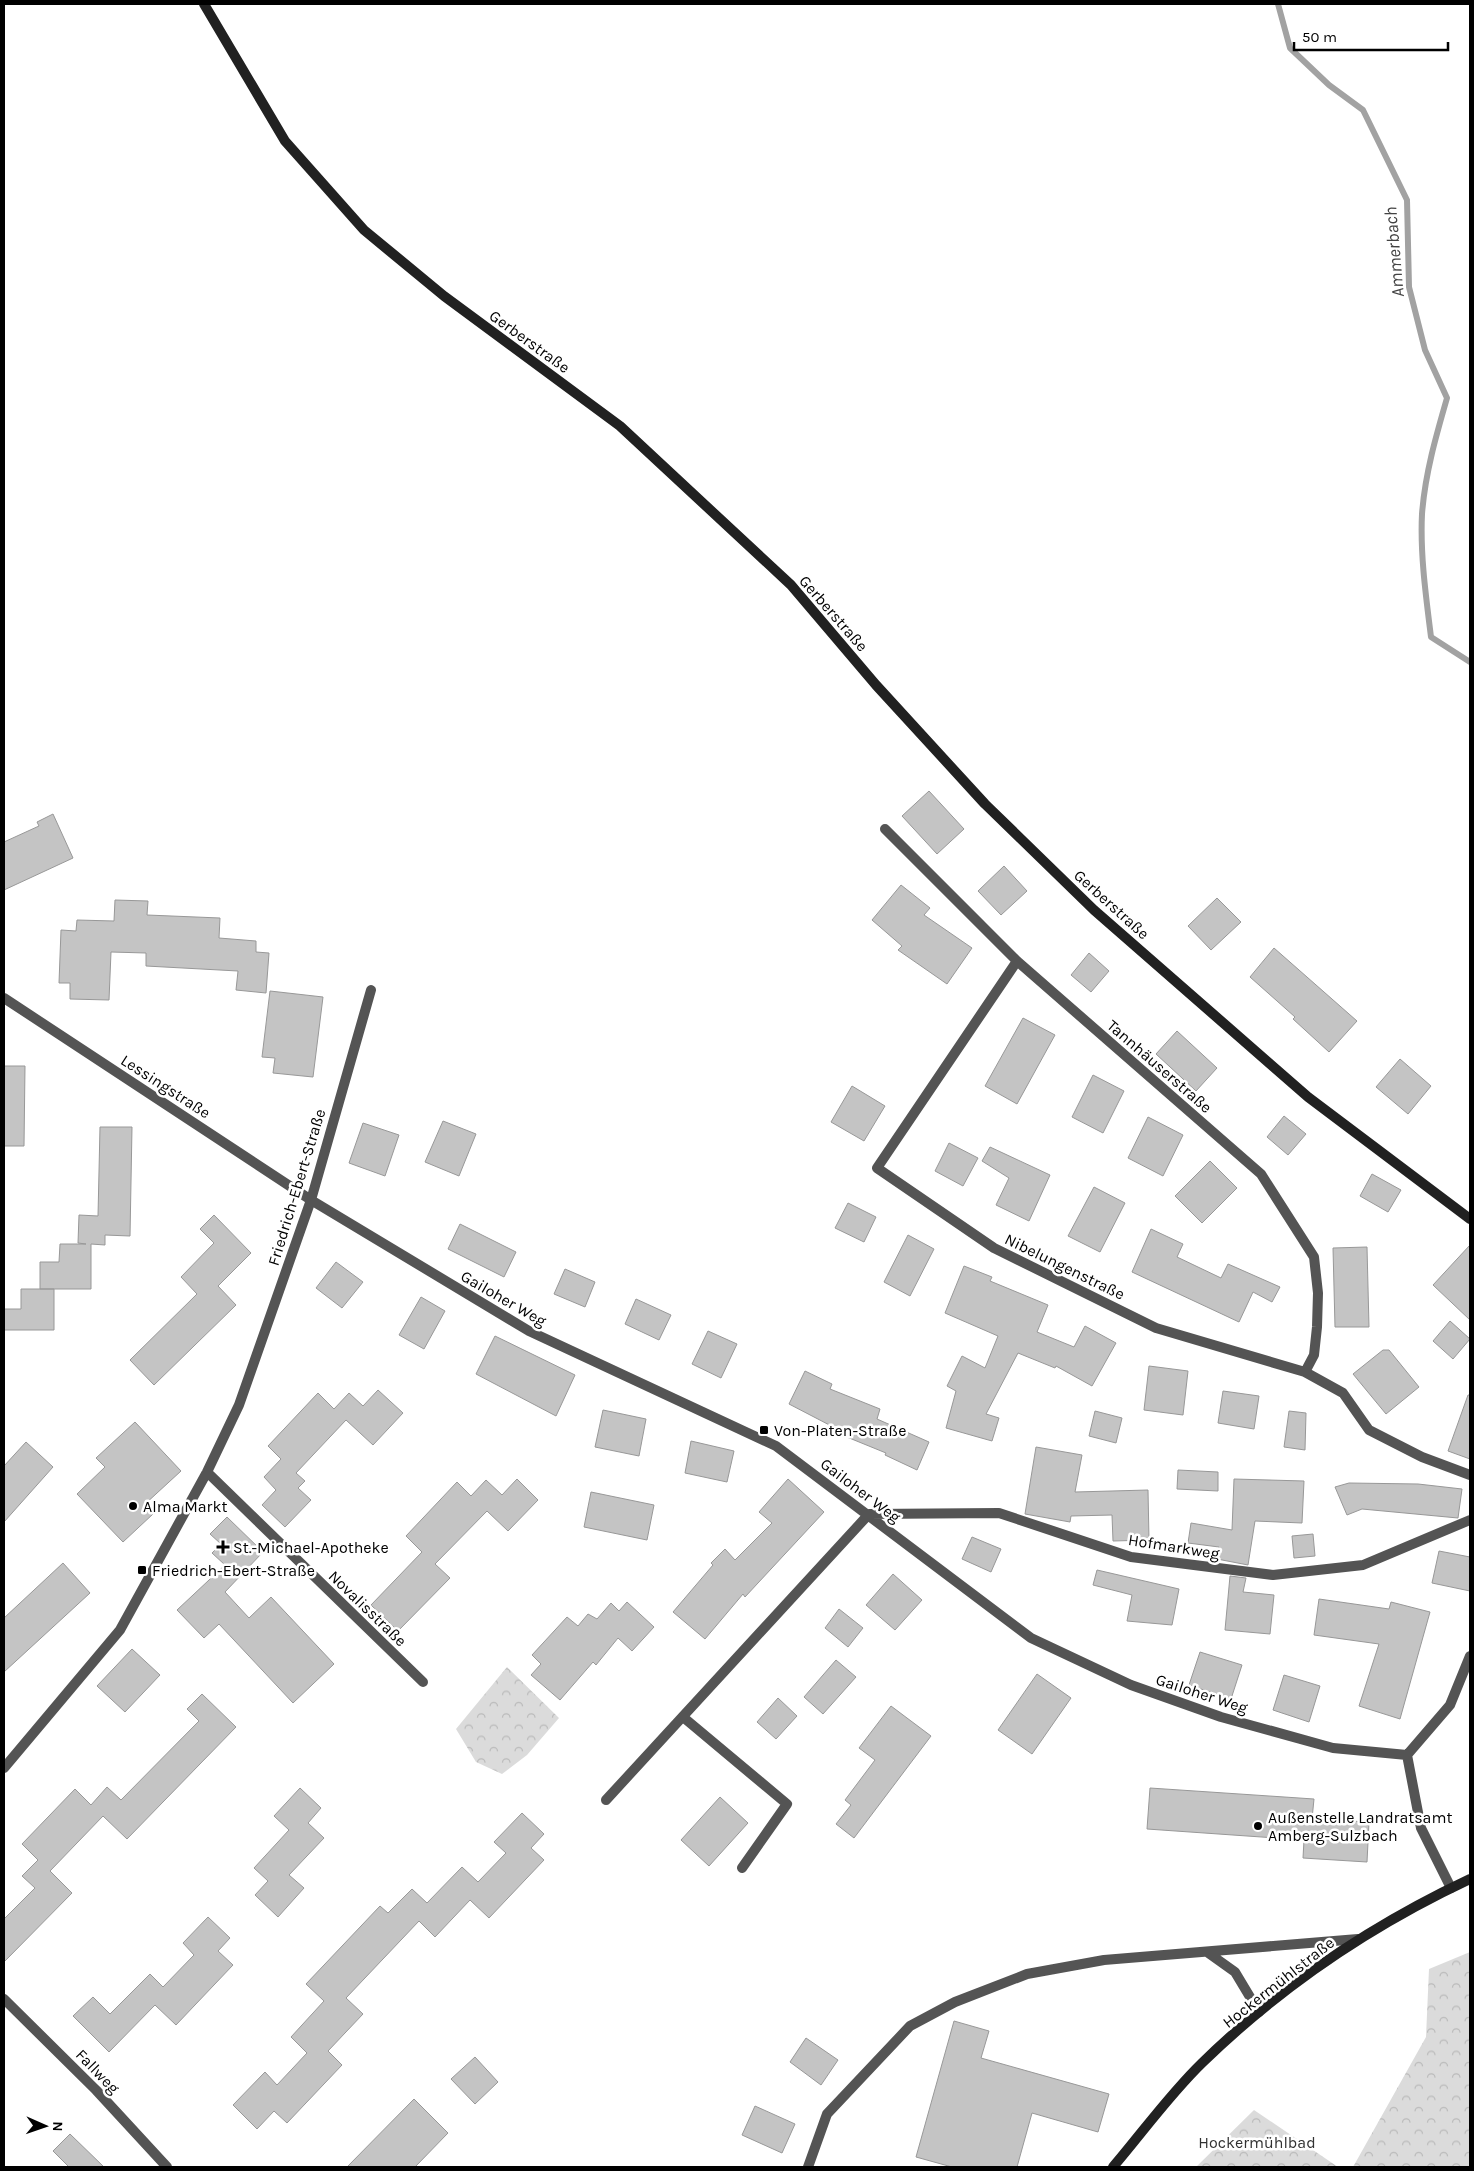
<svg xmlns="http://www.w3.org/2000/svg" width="1474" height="2171" viewBox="0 0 1474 2171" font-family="Karla,sans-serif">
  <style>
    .park { fill: url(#park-crowns) }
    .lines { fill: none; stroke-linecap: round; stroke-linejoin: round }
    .stream { stroke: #a2a2a2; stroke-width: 6 }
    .building { fill: #c4c4c4; stroke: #989898 }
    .street { stroke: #545454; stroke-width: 10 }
    .secondary { stroke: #212121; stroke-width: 10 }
    .poi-dot { fill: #000; stroke: #fff; stroke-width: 2 }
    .labels { text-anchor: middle; stroke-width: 5; stroke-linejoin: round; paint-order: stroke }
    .street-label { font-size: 16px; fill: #000; stroke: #fff }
    .poi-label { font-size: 16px; fill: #000; stroke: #fff; text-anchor: start }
    .park-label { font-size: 16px; fill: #323232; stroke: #fff }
    .water-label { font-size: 18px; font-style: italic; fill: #434343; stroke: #fff }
  </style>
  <defs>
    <pattern id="park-crowns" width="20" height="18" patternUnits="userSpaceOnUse" patternTransform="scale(1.25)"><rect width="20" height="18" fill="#dbdbdb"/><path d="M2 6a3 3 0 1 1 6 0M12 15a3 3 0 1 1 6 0" fill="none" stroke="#bababa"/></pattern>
  </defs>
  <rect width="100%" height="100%" fill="#fff"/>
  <path class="park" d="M507,1667L559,1718L527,1755L502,1774L476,1762L456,1729Z
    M1470,1952V2167H1353L1426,2037L1429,1969Z
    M1254,2110L1338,2167H1196Z"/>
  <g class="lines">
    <path class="stream" d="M1278,4L1290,48L1329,85L1363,110L1407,200L1409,287L1425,350L1447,398C1436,436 1425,474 1422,514C1420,554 1426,597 1431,637L1470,662"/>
  </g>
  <path class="building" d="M929,791L964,829L937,854L902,816Z
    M53,814L73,858L4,890V842L39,826L37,822Z
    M1004,866L1027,891L1001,915L978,891Z
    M901,885L930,908L924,915L972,948L947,984L898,950L902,946L872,920Z
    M1217,898L1241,922L1211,950L1188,926Z
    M115,900L148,901L147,915L220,918L219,938L256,941V952L269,953L266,993L236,990L238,971L146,966V953L111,952L109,1000L70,999V983H59L61,930L76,931L77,920L114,921Z
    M1274,948L1357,1021L1329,1052L1293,1019L1295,1017L1250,977Z
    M1089,953L1109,971L1091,992L1071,975Z
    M270,991L323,997L313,1077L273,1073L275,1058L262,1057Z
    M1023,1018L1055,1035L1017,1104L985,1086Z
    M1177,1031L1217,1068L1196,1091L1156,1054Z
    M1400,1059L1431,1086L1408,1114L1376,1087Z
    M4,1066H25L24,1146H4Z
    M1093,1075L1124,1091L1103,1133L1072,1117Z
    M852,1086L885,1106L864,1141L831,1122Z
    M1284,1116L1306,1134L1288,1155L1267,1137Z
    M1148,1117L1183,1135L1163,1176L1128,1158Z
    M443,1121L476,1134L459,1176L425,1162Z
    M363,1123L399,1135L385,1176L349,1163Z
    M100,1127H132L130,1236L105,1235V1245L91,1244V1289H40V1262H59L60,1244H86L78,1243L79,1215L98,1216Z
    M949,1143L978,1158L963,1186L935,1171Z
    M990,1147L1050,1175L1029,1221L996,1205L1009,1178L982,1161Z
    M1210,1161L1237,1188L1202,1223L1175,1196Z
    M1372,1174L1401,1190L1388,1212L1360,1196Z
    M1094,1187L1125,1203L1100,1252L1068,1236Z
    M848,1203L876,1217L864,1242L835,1228Z
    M214,1215L251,1253L218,1286L236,1305L154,1385L130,1360L197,1294L181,1277L214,1243L200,1229Z
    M460,1224L516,1252L504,1277L448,1249Z
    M1151,1229L1183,1244L1177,1257L1221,1278L1228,1264L1280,1287L1272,1302L1253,1292L1239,1322L1132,1272Z
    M908,1235L934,1249L910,1296L884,1282Z
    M1470,1245V1320L1433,1285Z
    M1367,1247L1369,1327H1335L1333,1248Z
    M336,1262L363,1282L342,1308L316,1288Z
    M964,1266L992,1277L990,1281L1048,1305L1037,1332L1074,1347L1085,1326L1116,1343L1092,1386L1056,1366L1055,1368L1018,1353L986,1414L999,1418L992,1441L946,1428L956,1391L947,1386L962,1356L985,1368L998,1336L945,1313Z
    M565,1269L595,1282L585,1307L554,1294Z
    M21,1289H54V1330H4V1309H21Z
    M421,1297L445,1311L424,1349L399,1335Z
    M636,1299L671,1315L659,1340L625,1324Z
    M1450,1321L1470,1339L1453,1359L1433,1341Z
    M708,1331L737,1344L721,1378L692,1364Z
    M495,1336L575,1375L556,1416L476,1374Z
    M1383,1350H1389L1419,1387L1386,1414L1353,1374Z
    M1149,1366L1188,1371L1183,1415L1144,1410Z
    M805,1371L832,1384L830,1389L880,1409L877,1419L929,1442L917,1470L885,1455L886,1453L837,1433L839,1430L789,1404Z
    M378,1390L403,1413L373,1445L346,1420L296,1473L305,1481L298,1488L311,1500L285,1527L262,1505L276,1490L264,1477L281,1459L268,1446L318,1393L334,1409L349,1393L363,1406Z
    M1223,1391L1259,1396L1254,1429L1218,1423Z
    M1468,1395H1470V1459L1448,1451Z
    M603,1410L646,1419L639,1456L595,1447Z
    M1095,1411L1122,1418L1116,1443L1089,1436Z
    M1289,1411L1306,1413L1305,1450L1284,1447Z
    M135,1422L181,1471L144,1505L153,1514L123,1542L77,1494L105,1467L96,1458Z
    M691,1441L734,1451L727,1482L685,1473Z
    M26,1442L53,1467L4,1522V1466Z
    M1036,1447L1082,1455L1075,1492L1148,1490L1149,1540L1113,1541L1112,1515L1071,1516L1070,1522L1025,1514Z
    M1178,1470L1218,1472V1491L1177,1489Z
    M517,1479L538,1500L508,1531L487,1511L435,1564L450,1578L398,1631L371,1605L422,1552L406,1536L457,1482L471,1496L486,1480L502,1495Z
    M788,1479L824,1512L745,1597L743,1594L705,1639L673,1612L713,1565L711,1563L725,1549L735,1560L772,1523L759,1512Z
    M1234,1479L1304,1481L1302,1523L1255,1521L1248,1565L1217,1559L1219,1547L1188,1543L1191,1523L1232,1530Z
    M1349,1483L1418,1484L1462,1489L1458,1518L1362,1509L1347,1515L1335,1487Z
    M591,1492L654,1505L647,1540L584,1527Z
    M227,1517L263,1552L225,1592L249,1618L271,1597L334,1664L293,1703L219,1624L204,1638L177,1610L225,1565L212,1553L221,1544L210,1534Z
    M1313,1534L1315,1556L1294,1558L1292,1536Z
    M972,1537L1001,1549L991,1572L962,1559Z
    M1439,1551L1470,1557V1591L1432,1583Z
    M63,1563L90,1593L4,1672V1618Z
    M1097,1570L1179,1589L1172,1625L1127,1621L1132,1595L1093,1585Z
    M893,1574L922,1600L895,1630L866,1605Z
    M1230,1576L1246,1578L1243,1592L1274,1595L1270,1634L1225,1630Z
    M1319,1599L1389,1609L1391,1602L1430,1612L1400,1719L1359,1706L1379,1644L1314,1635Z
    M627,1602L654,1627L632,1651L618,1638L596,1665L593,1662L560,1700L531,1675L541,1664L532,1655L567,1617L578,1626L588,1614L597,1619L611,1603L619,1611Z
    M839,1609L863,1628L848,1647L825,1628Z
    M132,1649L160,1675L125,1712L97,1686Z
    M1200,1652L1242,1665L1231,1699L1189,1685Z
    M836,1660L856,1677L823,1714L804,1697Z
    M1037,1674L1071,1698L1032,1754L998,1730Z
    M1284,1675L1320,1686L1309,1722L1273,1710Z
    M202,1694L236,1727L127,1839L103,1816L50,1871L72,1893L4,1962V1919L35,1888L22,1876L38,1860L22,1844L75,1789L91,1805L107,1787L121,1800L199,1721L187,1709Z
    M778,1698L797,1716L776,1739L757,1722Z
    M891,1706L931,1736L854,1838L836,1824L851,1805L845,1800L875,1760L859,1748Z
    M300,1788L321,1808L308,1823L324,1838L289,1875L304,1888L278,1917L255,1895L268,1881L254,1868L289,1830L274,1816Z
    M1150,1788L1314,1799L1312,1819L1369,1822L1367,1862L1303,1858L1304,1840L1147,1829Z
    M720,1797L748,1823L709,1866L681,1840Z
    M522,1813L544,1834L531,1848L544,1860L489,1918L470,1900L435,1937L419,1921L346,1998L363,2014L328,2051L342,2065L287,2123L274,2111L257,2129L233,2105L265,2072L277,2085L307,2053L291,2037L324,2001L306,1984L380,1906L388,1913L412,1889L427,1903L462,1867L478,1882L506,1853L494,1842Z
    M208,1917L230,1938L218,1951L233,1965L176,2025L155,2005L109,2052L73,2016L93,1997L110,2014L150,1974L163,1987L194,1955L183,1943Z
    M954,2021L989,2031L981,2058L1109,2094L1098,2132L1032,2113L1017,2167H952L916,2157Z
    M806,2038L838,2060L821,2085L790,2062Z
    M475,2057L498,2082L475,2104L451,2079Z
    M414,2099L448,2133L415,2167H347Z
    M755,2106L795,2124L782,2153L742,2135Z
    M70,2134L104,2167H69L53,2151Z"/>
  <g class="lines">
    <path class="street" d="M885,829L1017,961L1261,1174L1314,1257L1318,1293L1317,1327L1314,1355L1305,1372
      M1017,961L877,1168L994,1248L1156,1328L1305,1372L1343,1393L1369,1430L1422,1457L1470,1475
      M4,998L311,1200L529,1331L776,1446L1031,1638L1131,1685L1221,1717L1333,1748L1407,1755
      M207,1472L423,1682
      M683,1717L787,1804L742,1868
      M1407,1755L1421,1828L1451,1888
      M1407,1755L1450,1705L1470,1656
      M4,1768L120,1630L207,1472L239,1405L311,1200L371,990
      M606,1800L869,1514L999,1513L1131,1557L1273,1575L1363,1565L1470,1520
      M1207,1952L1235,1972L1259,2012
      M4,1999L96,2090L167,2167
      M808,2167L827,2114L910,2026L955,2002L1027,1974L1104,1960L1358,1939"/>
    <path class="secondary" d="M204,4L285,141L364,230L444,296L620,426L791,585L876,685L985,804L1094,910L1308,1097L1470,1219
      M1113,2167C1142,2133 1170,2094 1202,2063C1280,1987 1372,1925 1470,1879"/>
  </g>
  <g class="poi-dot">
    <rect x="759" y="1425" width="10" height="10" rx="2.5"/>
    <circle cx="133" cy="1506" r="5"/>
    <path d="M220.5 1539.5h5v5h5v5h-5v5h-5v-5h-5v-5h5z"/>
    <rect x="137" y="1565" width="10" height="10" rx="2.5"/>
    <circle cx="1258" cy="1826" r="5"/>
  </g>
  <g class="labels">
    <g class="street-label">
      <text transform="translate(530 341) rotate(36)" y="6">Gerberstraße</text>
      <text transform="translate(834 613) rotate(49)" y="6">Gerberstraße</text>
      <text transform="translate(1112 904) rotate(42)" y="6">Gerberstraße</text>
      <text transform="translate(1160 1066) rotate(41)" y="6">Tannhäuserstraße</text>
      <text transform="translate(166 1086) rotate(33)" y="6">Lessingstraße</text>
      <text transform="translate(296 1187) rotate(-73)" y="6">Friedrich-Ebert-Straße</text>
      <text transform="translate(1065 1266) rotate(26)" y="6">Nibelungenstraße</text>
      <text transform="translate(504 1298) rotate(30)" y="6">Gailoher Weg</text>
      <text transform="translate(861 1490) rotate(37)" y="6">Gailoher Weg</text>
      <text transform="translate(1174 1546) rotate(9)" y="6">Hofmarkweg</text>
      <text transform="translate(368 1608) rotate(44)" y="6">Novalisstraße</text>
      <text transform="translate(1202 1693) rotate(18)" y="6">Gailoher Weg</text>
      <text transform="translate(1278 1982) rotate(-38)" y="6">Hockermühlstraße</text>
      <text transform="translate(98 2071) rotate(46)" y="6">Fallweg</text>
    </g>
    <g class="poi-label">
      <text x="774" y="1436">Von-Platen-Straße</text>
      <text x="143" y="1512">Alma Markt</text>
      <text x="233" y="1553">St.-Michael-Apotheke</text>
      <text x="152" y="1576">Friedrich-Ebert-Straße</text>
      <text x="1268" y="1823">Außenstelle Landratsamt<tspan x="1268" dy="18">Amberg-Sulzbach</tspan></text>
    </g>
    <g class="park-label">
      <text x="1257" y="2148">Hockermühlbad</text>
    </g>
    <g class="water-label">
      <text transform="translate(1394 252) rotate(-95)" y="6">Ammerbach</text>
    </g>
  </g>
  <rect width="1474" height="2171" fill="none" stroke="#000000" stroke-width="10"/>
  <g transform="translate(45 2126) rotate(92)" stroke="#ffffff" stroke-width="4" paint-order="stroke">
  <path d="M0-4L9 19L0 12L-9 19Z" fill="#000000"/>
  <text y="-8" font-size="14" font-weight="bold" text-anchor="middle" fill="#000000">N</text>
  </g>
  <path d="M1294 42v8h154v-8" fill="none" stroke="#000000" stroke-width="2.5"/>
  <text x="1302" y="42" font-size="15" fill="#000000" stroke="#ffffff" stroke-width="4" paint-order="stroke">50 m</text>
</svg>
